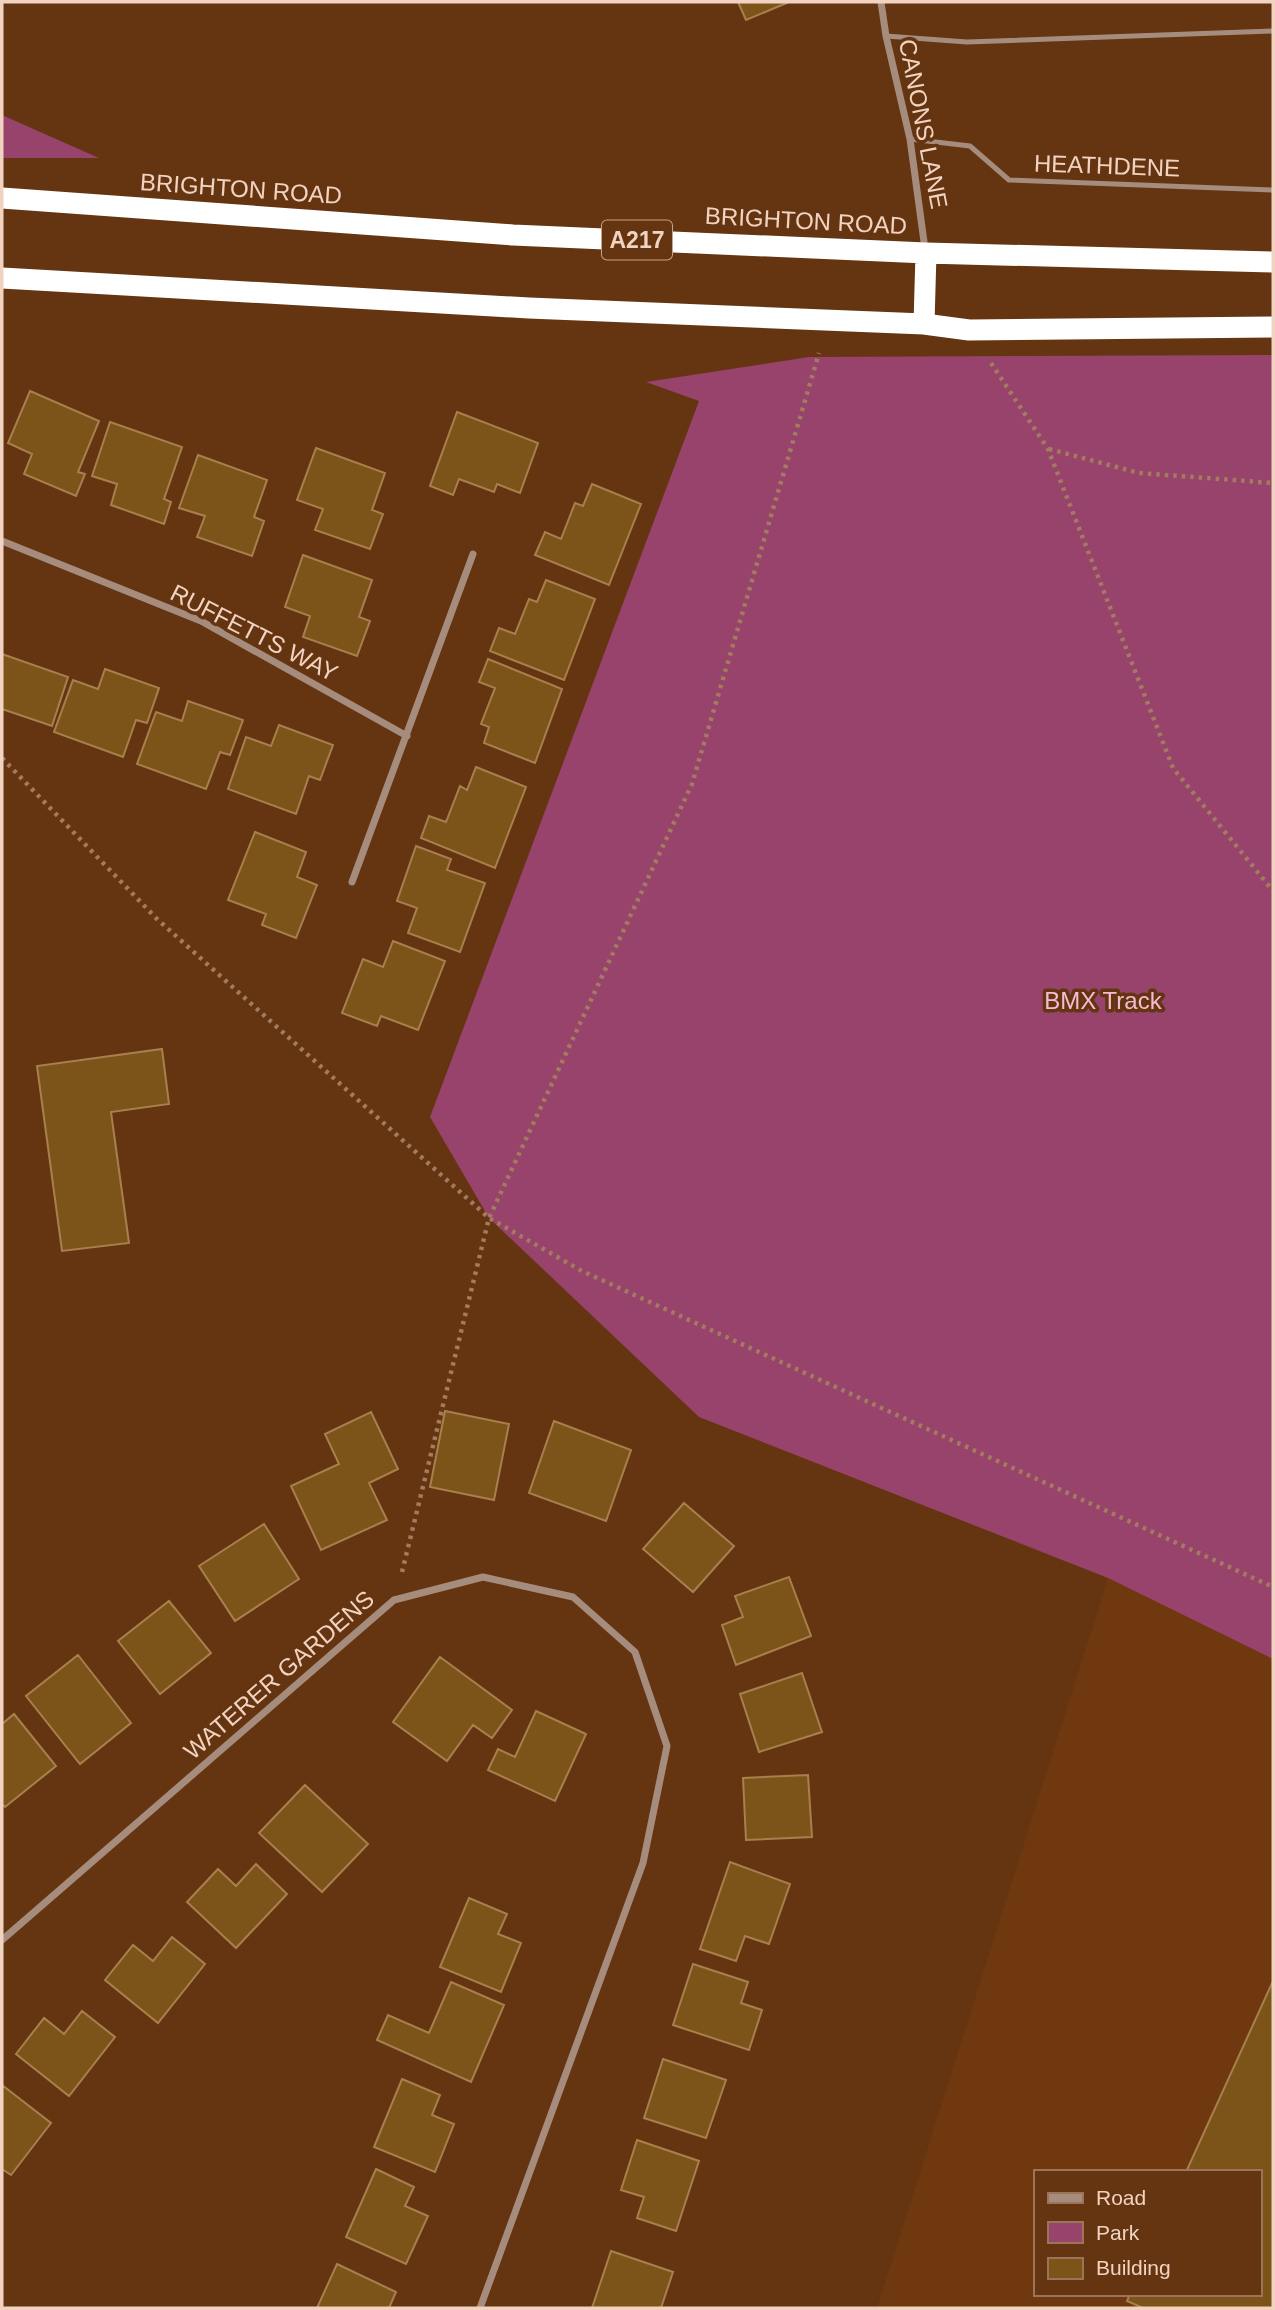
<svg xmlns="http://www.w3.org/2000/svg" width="1275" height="2310" viewBox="0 0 1275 2310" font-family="Helvetica,sans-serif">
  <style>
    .built { fill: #6f380e; fill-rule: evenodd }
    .green { fill: #97436b }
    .building { fill: #7c541a; stroke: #a7804d; stroke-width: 2 }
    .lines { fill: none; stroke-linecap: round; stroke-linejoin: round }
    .path { stroke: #a37b5f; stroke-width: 4.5; stroke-dasharray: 3.5 5; stroke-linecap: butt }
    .lane { stroke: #a68c7d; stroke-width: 5 }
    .street { stroke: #a68c7d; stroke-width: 7 }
    .highway { stroke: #fff; stroke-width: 21 }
    .labels { text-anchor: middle; stroke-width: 7; stroke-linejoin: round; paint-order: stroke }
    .shield { fill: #653411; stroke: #c7a38c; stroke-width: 2 }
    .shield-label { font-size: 23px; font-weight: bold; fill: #f1d3c1 }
    .street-label { font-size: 24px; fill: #f1d3c1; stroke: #653411 }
    .park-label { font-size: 24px; fill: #f4bcd3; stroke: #653411 }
  </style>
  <rect width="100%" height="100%" fill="#653411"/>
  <path class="built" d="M1108,1578L1273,1659V2308H877ZM1035,2172H1259V2294H1035Z"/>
  <path class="green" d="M2,115L99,158H2Z
    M1273,355V1659L1108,1578L699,1417L489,1218L430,1117L699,401L646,382L809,357Z"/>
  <path class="building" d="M738,2H789L746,20Z
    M30,391L99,421L78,472L85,474L76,496L24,474L32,454L8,443Z
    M457,412L538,443L520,493L497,484L494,492L459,479L453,495L430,486Z
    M110,422L182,447L164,499L171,502L164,524L111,505L117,484L92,476Z
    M316,448L385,473L372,510L383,514L370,549L315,530L323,509L297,500Z
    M198,455L267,480L254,517L264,521L252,556L197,537L205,516L179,508Z
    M592,484L641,504L609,585L535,555L545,532L561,539L575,503L583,506Z
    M303,555L372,580L359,617L370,621L357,656L303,637L310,616L285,607Z
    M546,580L595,599L564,680L490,651L499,628L515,634L529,599L537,602Z
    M2,654L68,677L52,726L2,709Z
    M488,659L562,689L535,763L484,743L489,727L481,724L495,688L479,682Z
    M105,669L159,688L147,723L136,720L123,757L54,732L73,680L98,689Z
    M188,701L243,720L230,755L220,752L206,789L137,764L156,712L182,721Z
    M279,725L333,745L320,780L309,776L296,814L228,789L246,737L271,746Z
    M476,767L526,787L495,868L421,838L429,816L446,822L460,786L467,790Z
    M255,832L306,852L297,877L317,885L296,938L262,925L266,914L228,900Z
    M416,846L451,859L447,870L485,883L460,952L408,933L417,908L397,901Z
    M393,941L445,961L418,1030L381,1016L377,1026L342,1013L363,959L383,967Z
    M162,1049L169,1104L111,1112L129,1243L62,1251L37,1066Z
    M445,1411L509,1424L494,1500L430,1487Z
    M371,1412L398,1469L369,1483L387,1520L321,1550L291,1486L339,1464L325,1434Z
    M554,1421L631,1450L606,1521L529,1493Z
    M684,1503L734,1546L693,1592L643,1549Z
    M264,1524L299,1579L235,1621L199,1566Z
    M789,1577L811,1636L736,1665L722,1625L743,1617L735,1596Z
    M169,1601L211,1653L160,1694L118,1641Z
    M78,1655L131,1723L80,1764L26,1696Z
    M440,1657L512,1710L492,1738L473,1725L447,1761L393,1722Z
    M802,1673L822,1732L759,1752L740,1694Z
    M536,1711L586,1734L555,1801L488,1770L498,1749L515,1757Z
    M14,1714L56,1766L5,1807L2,1804V1724Z
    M808,1775L812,1837L746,1840L743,1778Z
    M305,1785L368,1844L322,1892L259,1833Z
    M730,1862L790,1884L769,1944L745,1936L736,1961L700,1949Z
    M256,1864L287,1894L236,1948L187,1902L218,1869L236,1886Z
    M469,1898L507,1914L498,1934L521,1943L501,1992L440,1967Z
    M172,1937L205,1964L158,2023L105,1980L133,1945L153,1961Z
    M693,1964L748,1982L741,2003L762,2010L749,2050L673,2025Z
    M1273,1981V2308H1143L1127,2301L1130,2294H1259V2172H1186Z
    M451,1982L504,2005L471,2082L377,2040L388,2015L429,2033Z
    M82,2011L115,2037L69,2096L16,2054L44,2018L64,2034Z
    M663,2059L726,2080L706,2138L644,2118Z
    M402,2079L440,2095L432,2115L454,2124L435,2172L374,2147Z
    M2,2085L51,2123L11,2175L2,2169Z
    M637,2140L699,2161L676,2231L637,2218L644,2197L621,2190Z
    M376,2169L414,2187L405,2206L428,2216L406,2264L346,2237Z
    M611,2251L673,2272L661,2308H592Z
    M337,2264L396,2292L389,2308H317Z"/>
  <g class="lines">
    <path class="path" d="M991,363L1048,449L1173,768L1273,891
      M1049,449L1139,473L1273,483
      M2,758L156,918L489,1218L582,1271L1273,1587
      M402,1572L489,1218L692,784L819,353"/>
    <path class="lane" d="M886,36L967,42L1273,31
      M910,139L970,146L1009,180L1273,190"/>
    <path class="street" d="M881,2L886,36L910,139L925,249
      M2,541L201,621L407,736
      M352,882L473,554
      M2,1940L394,1600L483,1577L573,1597L635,1652L667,1746L643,1863L480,2308"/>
    <path class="highway" d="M2,198L513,235L926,253L1273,262
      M2,278L529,308L924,324L969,330L1273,327
      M924,324L926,253"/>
  </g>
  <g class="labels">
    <rect class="shield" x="602" y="220.5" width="70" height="39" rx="5"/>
    <g class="shield-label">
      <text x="637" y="248">A217</text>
    </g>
    <g class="street-label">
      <text transform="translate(923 124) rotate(79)" y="8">CANONS LANE</text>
      <text transform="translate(1107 166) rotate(2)" y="8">HEATHDENE</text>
      <text transform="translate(241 189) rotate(4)" y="8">BRIGHTON ROAD</text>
      <text transform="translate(806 221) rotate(3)" y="8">BRIGHTON ROAD</text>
      <text transform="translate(254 633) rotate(27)" y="8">RUFFETTS WAY</text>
      <text transform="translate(279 1675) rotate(-41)" y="8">WATERER GARDENS</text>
    </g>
    <g class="park-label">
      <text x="1103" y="1009">BMX Track</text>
    </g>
  </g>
  <rect width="1275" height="2310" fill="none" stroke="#f1d3c1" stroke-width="7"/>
  <rect x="1034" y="2170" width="228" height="126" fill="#653411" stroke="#9d7457" stroke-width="2"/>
  <rect x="1048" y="2193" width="35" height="10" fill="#a68c7d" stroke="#9d7457" stroke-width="2"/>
  <text x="1096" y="2205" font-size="21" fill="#f1d3c1">Road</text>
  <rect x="1048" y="2222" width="35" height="21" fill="#97436b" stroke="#9d7457" stroke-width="2"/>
  <text x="1096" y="2240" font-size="21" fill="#f1d3c1">Park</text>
  <rect x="1048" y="2258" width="35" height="21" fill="#7c541a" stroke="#9d7457" stroke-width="2"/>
  <text x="1096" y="2275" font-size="21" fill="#f1d3c1">Building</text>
</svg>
